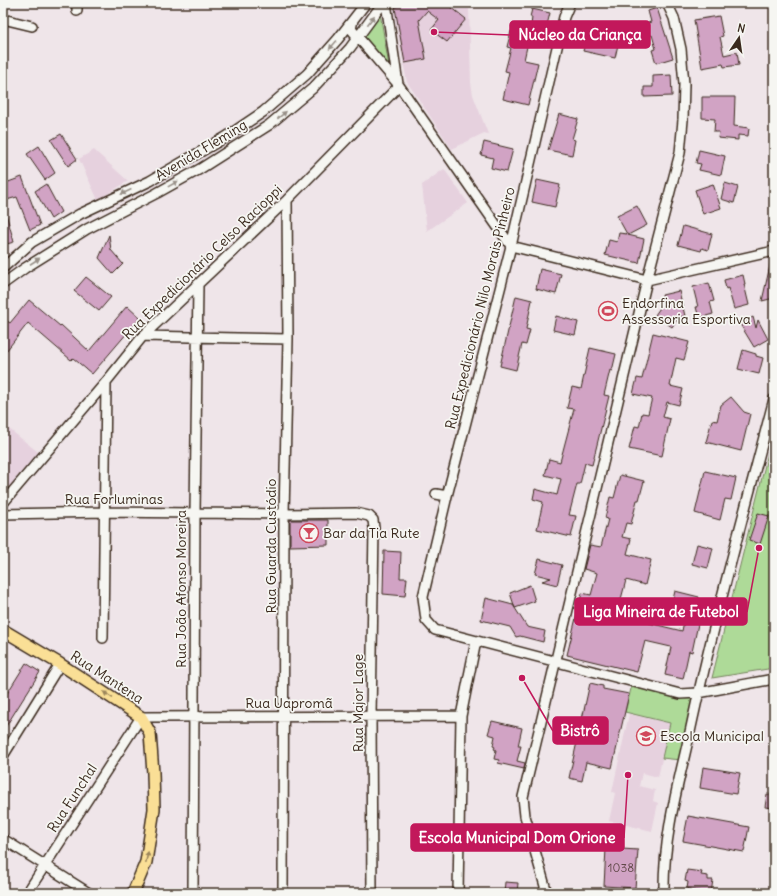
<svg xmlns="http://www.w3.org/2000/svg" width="777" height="896" viewBox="0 0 777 896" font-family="Delius,sans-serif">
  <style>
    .built { fill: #e6d1de }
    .green { fill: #aeda98; stroke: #74825b }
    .building { fill: #d1a3c4; stroke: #3b2a1e }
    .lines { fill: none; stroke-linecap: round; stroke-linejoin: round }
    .minor-casing { stroke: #3b2a1e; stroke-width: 12 }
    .major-casing { stroke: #3b2a1e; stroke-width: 14 }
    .minor { stroke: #f6f6f2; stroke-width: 9 }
    .major { stroke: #fadf96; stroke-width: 11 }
    .oneway { fill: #989088 }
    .oneway2 { fill: #9a845a }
    .labels { text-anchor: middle; stroke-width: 3.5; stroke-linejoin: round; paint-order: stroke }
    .number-label { font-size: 12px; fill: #604848 }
    .street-label { font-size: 14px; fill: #3b2a1e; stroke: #f6f6f2 }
    .poi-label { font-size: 14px; fill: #3b2a1e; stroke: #f6f6f2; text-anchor: start }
    .leader { fill: none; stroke: #c2185b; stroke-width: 1.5 }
    .callout-dot { fill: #c2185b; stroke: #f6f6f2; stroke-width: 1.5 }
    .callout { fill: #c2185b; stroke: #c2185b; stroke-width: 1.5 }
    .callout-label { font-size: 15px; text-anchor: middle; font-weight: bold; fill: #fff }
  </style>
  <rect width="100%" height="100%" fill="#efe5e9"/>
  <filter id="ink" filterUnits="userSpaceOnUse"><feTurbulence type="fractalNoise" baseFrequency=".025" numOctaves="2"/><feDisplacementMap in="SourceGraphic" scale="8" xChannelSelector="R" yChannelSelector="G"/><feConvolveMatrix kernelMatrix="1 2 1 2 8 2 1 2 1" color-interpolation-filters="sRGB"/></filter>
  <g filter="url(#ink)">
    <path class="built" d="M394,3H461L469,9L471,83L473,95L488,134L484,133L452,149L407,82L394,13Z
      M94,150L128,181L98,200L79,159Z
      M444,169L468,203L427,231L422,185Z
      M3,424L38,452L3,494Z
      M629,714L670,723L658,777L642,773L639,786L655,790L653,801L658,803L652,831L609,821L615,793L612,792Z"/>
    <path class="green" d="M380,13L389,66L363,36Z
      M774,429V668L712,678Z
      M632,685L698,695L680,760L662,758L670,723L625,712Z"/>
    <path class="building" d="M400,3H446L466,19L447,42L431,30L439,20L427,11L419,20L426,59L405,63L395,8Z
      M657,8L673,58L656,63L652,50L656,49L652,35L641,39L637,26L651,22L648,11Z
      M532,9L550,13L546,29L531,26L532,17H530Z
      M719,16L723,36L720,37L724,55L737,52L739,65L724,67L723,64L702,68L694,20Z
      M511,31L530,33L524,60L538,63L528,105L503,99L509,72L505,71L511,48L507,47Z
      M588,33L619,40L615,58L583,51Z
      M671,75L672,96L644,97V87H653V76Z
      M702,97H735L734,126L749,128L748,136L738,135V140L718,138L719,132H714L715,119L702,118Z
      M559,114L578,119L572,139L575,140L572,155L548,150Z
      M61,134L77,159L68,166L51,140Z
      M484,142L513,149L507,172L491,168L493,158L481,155Z
      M39,146L55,173L45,180L27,154Z
      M699,150L725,156L721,175L699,170L701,164L696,163Z
      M22,177L40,225L30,230L17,197L3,201V184Z
      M537,180L560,185L555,207L532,202Z
      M725,183L738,187L734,203L721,199Z
      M46,184L61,212L51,219L35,191Z
      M713,184L721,208L703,214L695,190Z
      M637,206L647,225L628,235L644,239L639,263L605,255L609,240L617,242L619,233L627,234L617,216Z
      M5,210L14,242L3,245V211Z
      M683,226L712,234L708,250L702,248L701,251L678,245Z
      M109,235L111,250L123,264L113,274L99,258Z
      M771,261H774V298L762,301Z
      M540,269L561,274L556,294L536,289Z
      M743,275L745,284H744L749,305L734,309L728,288L726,289L724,280Z
      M86,277L111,297L99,311L74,291Z
      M709,283L714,301L710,302L713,314L699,318L696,307H698L693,287Z
      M679,291L685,316L679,317L672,327L655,315L664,302L662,295Z
      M516,296L532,300L526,329L530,330L526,345L522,344L516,370L500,366Z
      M29,300L60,326L61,325L89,351L127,306L140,318L92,374L73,358L71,360L28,323L3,355V318L10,323Z
      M556,316L578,322L575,335L553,330Z
      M753,317L756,328L758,320L768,339L754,347L740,324Z
      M653,333L689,342L684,360L676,358L670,386L683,389L679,405L667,402L663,417L670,419L662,456L629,449L635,426L639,427L642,413L648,414L652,398L633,394L637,378L642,379Z
      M590,348L616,354L612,371L610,370L604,395L609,396L592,465L585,463L580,484H577L569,515L576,516L571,537L537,529L543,502L533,499L535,489L557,495L561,479L545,475L549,459L560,462L574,409L567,408L572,387L581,389Z
      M743,350L756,354V356L763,358L759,374L738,369Z
      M731,397L744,412L750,414L741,451L706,442L712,420L717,421L721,405Z
      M705,471L736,478L731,500L725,499L720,520L695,513Z
      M620,475L644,481L639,500H637L631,524L626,523L622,537L631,539L627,554L651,560L645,585L626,580L620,603L652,611L649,623L682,631L685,616L670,612L675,591L699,597L693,623L698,624L692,652L689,651L683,679L665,675L671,647L645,641L637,672L567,655L582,593L591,595L597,573L584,569L590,545L601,547L608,519L605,518L610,497L614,498Z
      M758,513L769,516L760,544L749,540Z
      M290,520H328V545L290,546Z
      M697,544L713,548L708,568L692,564Z
      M384,551L401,552L400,578H407L405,596L383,594Z
      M539,559L562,565L557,585L542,581L551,578L535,574Z
      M530,585L535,601L515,608L510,593Z
      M486,598L513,605L527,627L545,631L543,642L520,636L516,637L510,627L481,620Z
      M26,663L40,672L3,731V700Z
      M590,683L603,686V689L629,694L612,768L586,762L582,781L569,778Z
      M492,721L522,728L518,746H521L517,761L525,763L524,769L498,763L499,760L494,759L496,750L494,749L495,747L493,746L495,736L488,734Z
      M703,767L740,773L736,794L700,788Z
      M767,794L774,795V808L765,807Z
      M688,816L749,827L744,852L683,841Z
      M606,848L638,850L635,888L604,886Z
      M687,870L702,872L701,875L708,876V880H713L711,893L687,889L688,882L685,881Z
      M505,882L518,883L517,893H504Z"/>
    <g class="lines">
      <defs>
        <path id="minor" d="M386,3L398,84
          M570,3L564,17L511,246L447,496L423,597L426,620L435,630L680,694L698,693L774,679
          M77,11V3
          M3,19L32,26
          M353,20L351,29L398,84L511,246L647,280L774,251
          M3,268L32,242L80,214L150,181L226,137L263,112L307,74L338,39L366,3
          M3,284L25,268L87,229L157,193L200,169L269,125L313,88L350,48L383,3
          M143,336L288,339
          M436,494L447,496
          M3,503L106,382L143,336L287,200L399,86
          M3,514L105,512L284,514L356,513L369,516L373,520L374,528L371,716L372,893
          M103,638L106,382
          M3,756L60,664
          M3,839L89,893
          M27,893L141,717L461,716
          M193,893L195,513L198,285
          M283,893L284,514L288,339L287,200
          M458,893L461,716L476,641
          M547,893L525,816L523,797L647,280L680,153L683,120L684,84L681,49L674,18L667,3
          M664,893C663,838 678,785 690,732C714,620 745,510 774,399"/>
        <path id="major" d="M3,630L60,664L141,717L150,733L153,773L154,809L146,862L133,893"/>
      </defs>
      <use href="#minor" class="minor-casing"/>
      <use href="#major" class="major-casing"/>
      <use href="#minor" class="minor"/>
      <use href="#major" class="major"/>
    </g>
    <defs><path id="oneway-solid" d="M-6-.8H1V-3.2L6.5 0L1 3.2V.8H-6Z"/></defs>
    <g class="oneway">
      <use href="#oneway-solid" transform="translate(371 20) rotate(-53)"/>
      <use href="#oneway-solid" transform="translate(333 45) rotate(131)"/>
      <use href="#oneway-solid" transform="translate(282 115) rotate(-40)"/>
      <use href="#oneway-solid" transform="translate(173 184) rotate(-29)"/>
      <use href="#oneway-solid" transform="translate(126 192) rotate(155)"/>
      <use href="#oneway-solid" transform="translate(35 261) rotate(-33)"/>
    </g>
    <g class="oneway2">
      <use href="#oneway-solid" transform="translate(108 695) rotate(-146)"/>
      <use href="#oneway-solid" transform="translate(147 857) rotate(-78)"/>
    </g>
  </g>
  <defs>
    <symbol id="stadium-ring" viewBox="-11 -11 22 22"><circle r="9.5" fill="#f6f6f2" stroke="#d1495b" stroke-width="1.5"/><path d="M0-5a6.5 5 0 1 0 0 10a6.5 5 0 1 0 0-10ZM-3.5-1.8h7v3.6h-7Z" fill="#d1495b"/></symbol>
    <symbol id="bar-ring" viewBox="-11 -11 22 22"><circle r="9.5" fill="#f6f6f2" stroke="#d1495b" stroke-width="1.5"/><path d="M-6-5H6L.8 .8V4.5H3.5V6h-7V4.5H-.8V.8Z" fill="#d1495b"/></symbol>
    <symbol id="school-ring" viewBox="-11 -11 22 22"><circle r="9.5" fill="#f6f6f2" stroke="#d1495b" stroke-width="1.5"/><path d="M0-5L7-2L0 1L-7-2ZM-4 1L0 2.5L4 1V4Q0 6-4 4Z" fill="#d1495b"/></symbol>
  </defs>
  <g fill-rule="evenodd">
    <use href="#stadium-ring" x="597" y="300" width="22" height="22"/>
    <use href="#bar-ring" x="298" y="522" width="22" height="22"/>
    <use href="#school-ring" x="635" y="725" width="22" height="22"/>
  </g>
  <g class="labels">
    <g class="number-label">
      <text x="621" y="872">1038</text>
    </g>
    <g class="street-label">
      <text transform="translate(201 150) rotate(-31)" y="5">Avenida Fleming</text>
      <text transform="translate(202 262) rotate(-44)" y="5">Rua Expedicionário Celso Racioppi</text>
      <text transform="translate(480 308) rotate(-76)" y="5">Rua Expedicionário Nilo Morais Pinheiro</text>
      <text x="114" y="504">Rua Forluminas</text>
      <text transform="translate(271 546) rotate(-90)" y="5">Rua Guarda Custódio</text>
      <text transform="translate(181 589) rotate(-90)" y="5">Rua João Afonso Moreira</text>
      <text transform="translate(107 677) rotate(33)" y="5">Rua Mantena</text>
      <text x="289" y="708">Rua Uapromã</text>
      <text transform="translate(358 703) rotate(-90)" y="5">Rua Major Lage</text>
      <text transform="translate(72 798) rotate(-57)" y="5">Rua Funchal</text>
    </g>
    <g class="poi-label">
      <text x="622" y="308">Endorfina<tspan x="622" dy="16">Assessoria Esportiva</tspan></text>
      <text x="323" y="538">Bar da Tia Rute</text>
      <text x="660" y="741">Escola Municipal</text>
    </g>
  </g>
  <path class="leader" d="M434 32L510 35M759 548L747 612M522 678L553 731M628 775L624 838"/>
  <g class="callout-dot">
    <circle cx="434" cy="32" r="4"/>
    <circle cx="759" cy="548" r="4"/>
    <circle cx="522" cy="678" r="4"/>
    <circle cx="628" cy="775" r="4"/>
  </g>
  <g class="callout">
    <rect x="510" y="21" width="140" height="27" rx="4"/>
    <rect x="575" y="598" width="172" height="27" rx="4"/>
    <rect x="553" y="717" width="55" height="27" rx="4"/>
    <rect x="411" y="824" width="213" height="27" rx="4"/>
  </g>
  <g class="callout-label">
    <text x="580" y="40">Núcleo da Criança</text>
    <text x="661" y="617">Liga Mineira de Futebol</text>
    <text x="580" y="736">Bistrô</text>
    <text x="517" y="843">Escola Municipal Dom Orione</text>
  </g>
  <rect width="777" height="896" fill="none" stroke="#f6f6f2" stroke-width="16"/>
  <rect x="8" y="8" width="761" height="880" fill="none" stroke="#3b2a1e" stroke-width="1.5" filter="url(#ink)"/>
  <g transform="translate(739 38) rotate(13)" stroke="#f6f6f2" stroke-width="3" paint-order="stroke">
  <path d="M0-3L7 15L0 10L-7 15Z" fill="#3b2a1e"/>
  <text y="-6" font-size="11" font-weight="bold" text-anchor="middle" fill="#3b2a1e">N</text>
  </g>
</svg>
